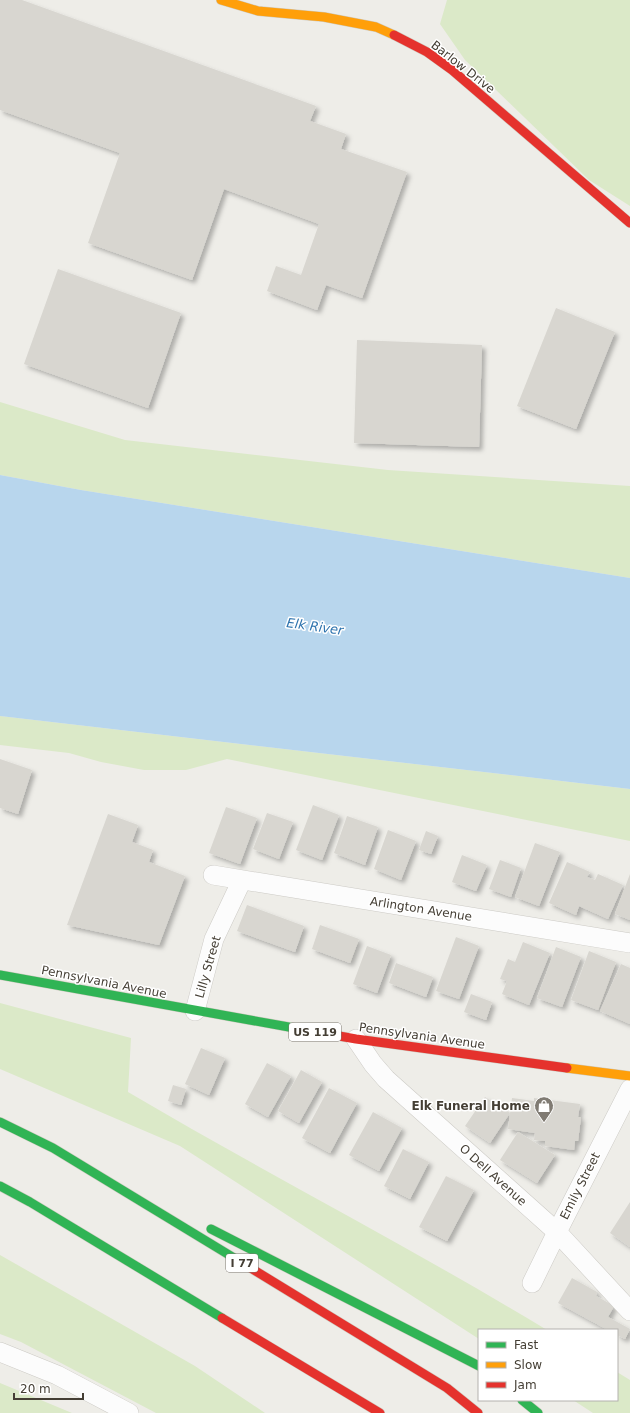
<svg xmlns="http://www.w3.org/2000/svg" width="630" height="1413" viewBox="0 0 630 1413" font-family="'DejaVu Sans',sans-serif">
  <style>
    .green { fill: #dbe9c8 }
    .water { fill: #b8d6ed }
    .building { fill: #d8d6d0; filter: url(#shadow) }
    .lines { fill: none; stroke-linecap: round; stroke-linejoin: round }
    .street-casing { stroke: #cccac5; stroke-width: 20 }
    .fast-casing { stroke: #cecabf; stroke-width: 10 }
    .slow-casing { stroke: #cecabf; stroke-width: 10 }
    .jam-casing { stroke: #cecabf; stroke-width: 10 }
    .street { stroke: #fcfcfc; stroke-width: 19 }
    .fast { stroke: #30b455; stroke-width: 9 }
    .slow { stroke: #ff9f0a; stroke-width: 9 }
    .jam { stroke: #e5322d; stroke-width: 9 }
    .labels { text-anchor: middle; stroke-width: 3; stroke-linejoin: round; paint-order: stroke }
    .shield { fill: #fff; stroke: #7c7871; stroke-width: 1 }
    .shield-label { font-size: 11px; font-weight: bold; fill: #443e34 }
    .street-label { font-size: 12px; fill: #443e34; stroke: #fff }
    .poi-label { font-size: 12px; font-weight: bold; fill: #443e34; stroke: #fff; text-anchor: end }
    .water-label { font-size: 13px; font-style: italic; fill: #2f74ae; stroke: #fff }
  </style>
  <defs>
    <filter id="shadow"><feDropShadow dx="3.5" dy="3.5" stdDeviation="2" flood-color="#0004"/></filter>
  </defs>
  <rect width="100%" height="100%" fill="#eeede8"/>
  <path class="green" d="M447,0H630V206L589,180L465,60L440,24Z
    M0,402L125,440L388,470L630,486V578L81,490L0,475Z
    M0,716L630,789V841L227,759L186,770H144L101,762L69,753L0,745Z
    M0,1003L131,1038L128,1092C267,1174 410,1247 547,1330H479V1339L180,1146L0,1069Z
    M0,1255L195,1366L265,1413H156L21,1342L0,1334Z
    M617,1372L630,1380V1413H593L573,1400H617Z
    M0,1383L72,1413H0Z"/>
  <path class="water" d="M0,475L81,490L630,578V789L0,716Z"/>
  <path class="building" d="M0,0H22L316,106L310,121L346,134L341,149L407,172L362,298L326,285L317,310L267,291L276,266L301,275L319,224L224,189L192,280L88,243L120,153L0,110Z
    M58,269L181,313L148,408L24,364Z
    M556,308L615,332L576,429L517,406Z
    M357,340L482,345L479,447L354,443Z
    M0,759L32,770L18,814L0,808Z
    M313,805L339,815L322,860L296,850Z
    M226,807L257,818L240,864L209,853Z
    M267,813L293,822L279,859L253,849Z
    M108,814L138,825L132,842L153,850L149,862L185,876L159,945L67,925Z
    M347,816L378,827L365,865L334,853Z
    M388,830L416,841L401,880L374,869Z
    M426,831L438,836L431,854L419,850Z
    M535,843L560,852L539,906L515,897Z
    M462,855L487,865L476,891L452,882Z
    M500,860L521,868L511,897L489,889Z
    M567,862L590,872L587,877L595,880L598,874L623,885L608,919L579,906L576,915L549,903Z
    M630,874V920L615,914Z
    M247,905L304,926L295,952L237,931Z
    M320,925L359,939L350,963L312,949Z
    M456,937L479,946L459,999L436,991Z
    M523,942L550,953L529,1005L502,994L507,981L500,979L508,959L515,962Z
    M367,946L391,955L377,993L353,984Z
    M556,947L581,957L562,1007L537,998Z
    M589,951L616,962L598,1010L571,1000Z
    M396,963L433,977L426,997L389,983Z
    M621,964L630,968V1024L600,1011Z
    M471,994L492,1002L486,1020L464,1012Z
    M201,1048L225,1058L209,1095L185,1084Z
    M267,1063L291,1076L268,1117L245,1104Z
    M301,1070L322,1082L299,1123L278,1111Z
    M173,1085L186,1089L181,1105L168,1101Z
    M329,1088L357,1103L330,1153L302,1138Z
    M485,1097L510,1113L490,1143L465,1126Z
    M512,1098L534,1101V1098L580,1104L578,1117H581L578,1141H575L574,1150L545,1146V1141L534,1140L535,1133L508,1129Z
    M373,1112L402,1128L379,1171L349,1155Z
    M518,1132L555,1155L537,1183L500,1160Z
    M403,1149L429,1162L410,1199L384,1186Z
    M446,1176L474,1190L447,1241L419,1227Z
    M630,1202V1247L610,1233Z
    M572,1278L597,1292L596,1296L614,1306L608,1317L630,1329L625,1339L617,1335V1330H608L558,1303Z"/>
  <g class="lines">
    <defs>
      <path id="street" d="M213,875L630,943
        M195,1011L214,939L242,880
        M356,1039L373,1064L386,1079L557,1232L630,1311
        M532,1283L557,1232L630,1089
        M0,1352L57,1375L129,1413"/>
      <path id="fast" d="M0,975L311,1031
        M0,1122L53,1148L249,1267
        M0,1186L30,1202L222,1318
        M211,1229L479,1366
        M522,1400L538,1413"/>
      <path id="slow" d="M221,0L258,11L324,17L376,27L394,35
        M567,1068L630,1076"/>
      <path id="jam" d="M394,35L427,52L452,70L630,223
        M311,1031L356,1039L567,1068
        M249,1267L447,1388L478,1413
        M222,1318L380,1413"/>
    </defs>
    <use href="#street" class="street-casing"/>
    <use href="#fast" class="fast-casing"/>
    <use href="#slow" class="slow-casing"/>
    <use href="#jam" class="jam-casing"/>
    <use href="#street" class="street"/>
    <use href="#fast" class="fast"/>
    <use href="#slow" class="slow"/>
    <use href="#jam" class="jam"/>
  </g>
  <defs>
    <symbol id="shop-pin" viewBox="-11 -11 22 30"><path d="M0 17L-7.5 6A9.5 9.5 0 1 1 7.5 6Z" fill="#807b73" stroke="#fff"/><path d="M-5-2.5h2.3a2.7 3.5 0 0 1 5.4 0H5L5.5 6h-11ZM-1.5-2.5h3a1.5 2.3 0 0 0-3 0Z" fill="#fff"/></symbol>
  </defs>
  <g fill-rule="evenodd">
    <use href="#shop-pin" x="533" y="1095" width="22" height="30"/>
  </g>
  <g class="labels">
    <g class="shield">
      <rect x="289" y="1023" width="52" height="18" rx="3"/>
      <rect x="226" y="1254" width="32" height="18" rx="3"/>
    </g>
    <g class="shield-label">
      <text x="315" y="1036">US 119</text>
      <text x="242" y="1267">I 77</text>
    </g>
    <g class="street-label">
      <text transform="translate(463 67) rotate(38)" y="4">Barlow Drive</text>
      <text transform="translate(421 909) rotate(9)" y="4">Arlington Avenue</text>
      <text transform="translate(208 967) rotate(-74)" y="4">Lilly Street</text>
      <text transform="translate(104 982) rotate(11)" y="4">Pennsylvania Avenue</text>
      <text transform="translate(422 1036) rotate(8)" y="4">Pennsylvania Avenue</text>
      <text transform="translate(493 1175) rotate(42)" y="4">O Dell Avenue</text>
      <text transform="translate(580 1186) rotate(-63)" y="4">Emily Street</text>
    </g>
    <g class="poi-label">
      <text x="530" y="1110">Elk Funeral Home</text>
    </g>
    <g class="water-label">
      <text transform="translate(315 626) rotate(8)" y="5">Elk River</text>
    </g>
  </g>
  <rect x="478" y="1329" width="140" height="72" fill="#ffffff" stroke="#b4b2ae"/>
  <rect x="486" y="1342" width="20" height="6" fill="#30b455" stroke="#b4b2ae"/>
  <text x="514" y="1349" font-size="12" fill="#443e34">Fast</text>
  <rect x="486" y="1362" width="20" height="6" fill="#ff9f0a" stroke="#b4b2ae"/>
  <text x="514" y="1369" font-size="12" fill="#443e34">Slow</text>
  <rect x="486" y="1382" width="20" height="6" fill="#e5322d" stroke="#b4b2ae"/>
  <text x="514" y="1389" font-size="12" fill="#443e34">Jam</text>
  <path d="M14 1393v6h69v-6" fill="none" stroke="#443e34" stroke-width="2"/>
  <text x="20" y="1393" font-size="12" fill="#443e34" stroke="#ffffff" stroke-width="3" paint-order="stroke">20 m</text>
</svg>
